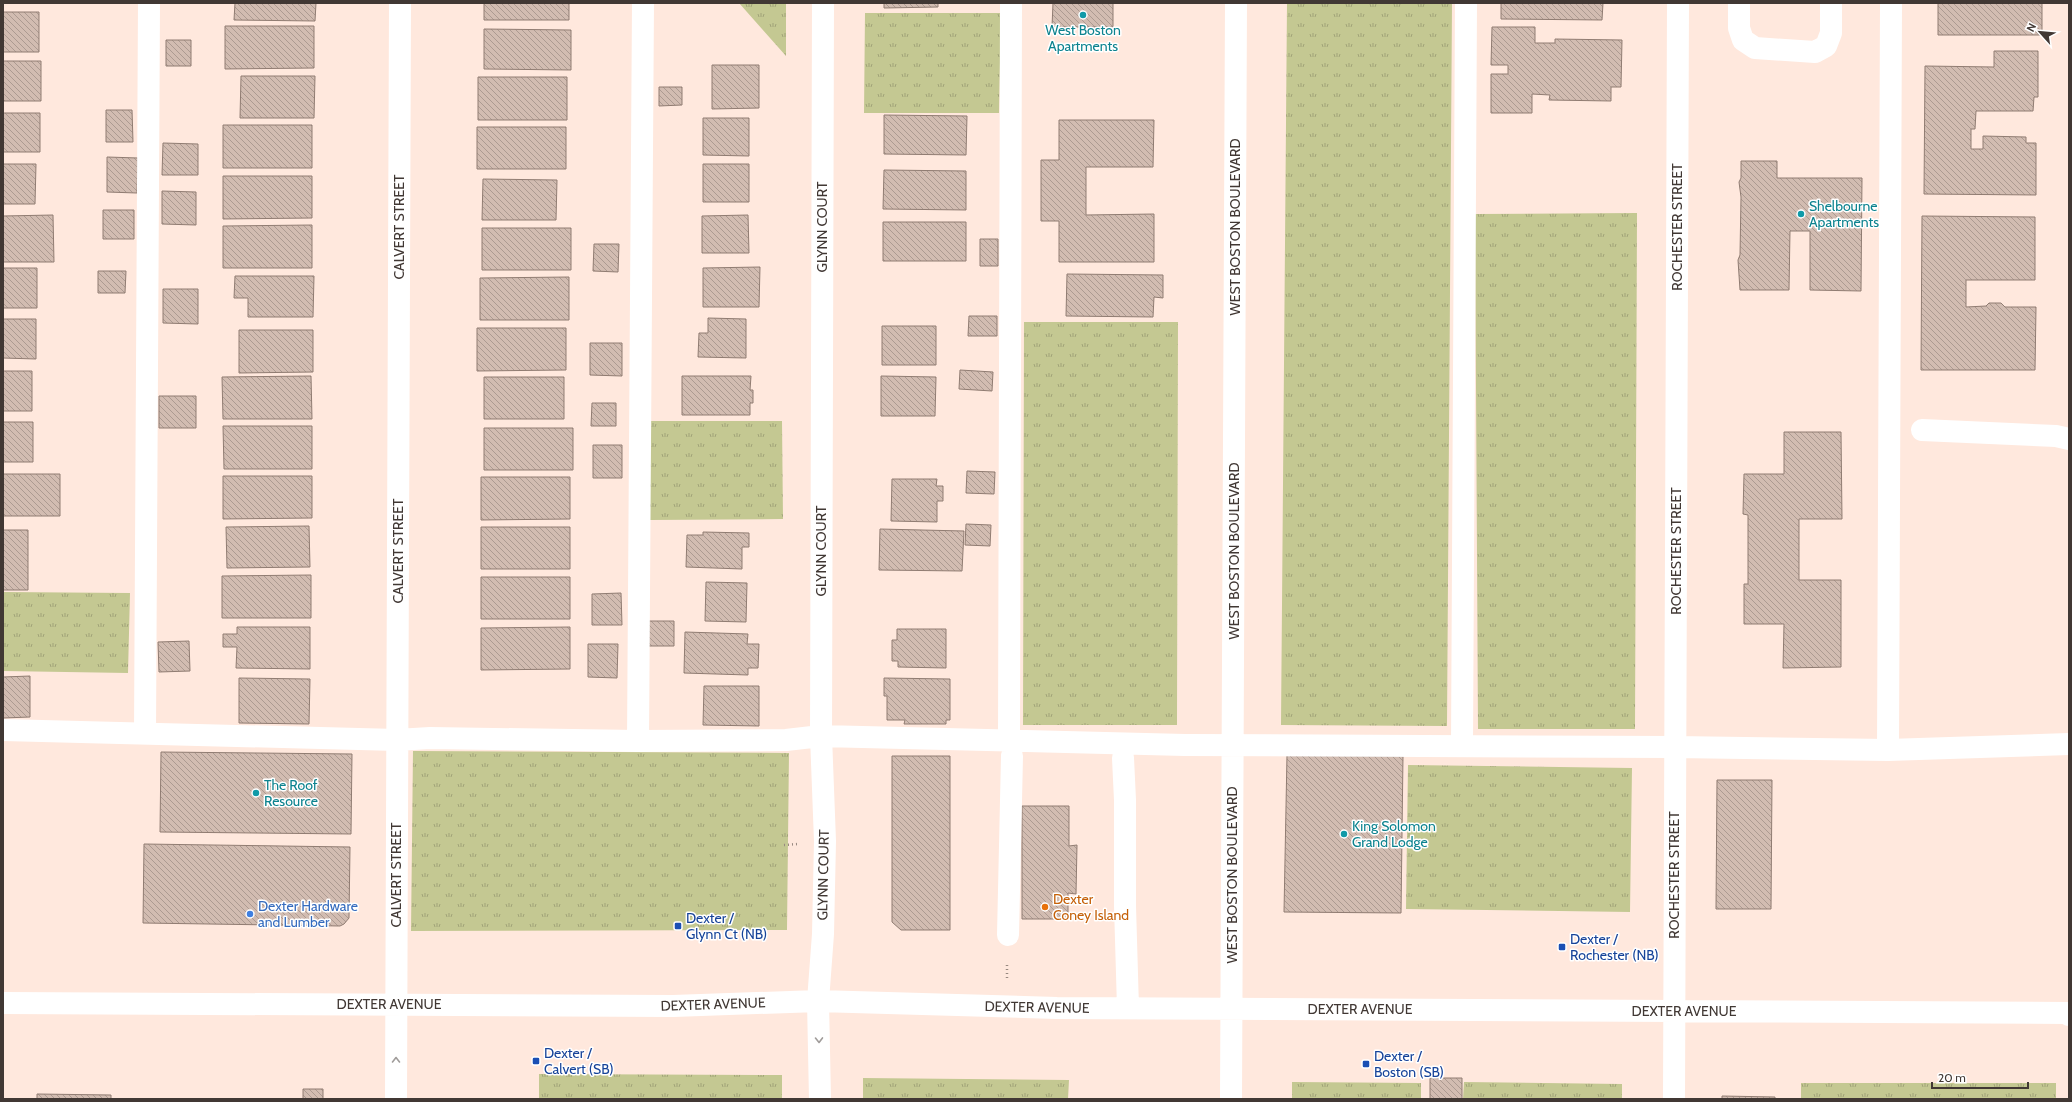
<svg xmlns="http://www.w3.org/2000/svg" width="2072" height="1102" viewBox="0 0 2072 1102" font-family="Cabin,sans-serif">
  <style>
    .grass { fill: url(#grass-tufts) }
    .building { fill: url(#building-back-hatch); stroke: #907c72 }
    .lines { fill: none; stroke-linecap: round; stroke-linejoin: round }
    .path { stroke: #988981; stroke-width: 2.5; stroke-dasharray: 1 3; stroke-linecap: butt }
    .minor { stroke: #fff; stroke-width: 22 }
    .oneway { stroke: #a09c9a }
    .culture-dot { fill: #0f9aa8; stroke: #fff; stroke-width: 1.5 }
    .food-dot { fill: #e8710a; stroke: #fff; stroke-width: 1.5 }
    .shop-dot { fill: #3f7fe0; stroke: #fff; stroke-width: 1.5 }
    .transit-dot { fill: #1a4fb4; stroke: #fff; stroke-width: 1.5 }
    .labels { text-anchor: middle; stroke-width: 3; stroke-linejoin: round; paint-order: stroke }
    .culture-label { font-size: 14px; fill: #0d838f; stroke: #fff; text-anchor: start }
    .street-label { font-size: 14px; fill: #413834; stroke: #fff }
    .food-label { font-size: 14px; fill: #c56008; stroke: #fff; text-anchor: start }
    .shop-label { font-size: 14px; fill: #366cbe; stroke: #fff; text-anchor: start }
    .transit-label { font-size: 14px; fill: #164399; stroke: #fff; text-anchor: start }
  </style>
  <defs>
    <pattern id="grass-tufts" width="24" height="20" patternUnits="userSpaceOnUse"><rect width="24" height="20" fill="#c4c892"/><path d="M3 7l-1-3M5 7V3M7 7l1-3M15 17l-1-3M17 17v-4M19 17l1-3" fill="none" stroke="#a1a378"/></pattern>
    <pattern id="building-back-hatch" width="6" height="6" patternUnits="userSpaceOnUse"><rect width="6" height="6" fill="#d2bcb1"/><path d="M-1 5l2 2M0 0l6 6M5-1l2 2" fill="none" stroke="#ac9a91"/></pattern>
  </defs>
  <rect width="100%" height="100%" fill="#ffe8dd"/>
  <path class="grass" d="M739,3H786V56Z
    M1287,3H1452L1447,726L1281,725Z
    M865,13H1001L999,113H864Z
    M1637,213L1635,729H1478L1475,214Z
    M1024,322H1178L1177,725H1023Z
    M650,421H782L783,519L650,520Z
    M3,592L130,593L128,673L3,671Z
    M413,751L789,753L787,930L411,931Z
    M1408,765L1632,768L1630,912L1406,909Z
    M539,1074L782,1075V1099H539Z
    M863,1078L1069,1080L1068,1099H863Z
    M1292,1082L1421,1083V1099H1292Z
    M1464,1082L1622,1084V1099H1463Z
    M1801,1083H2056V1099H1801Z"/>
  <path class="building" d="M235,3H316L315,21L234,20Z
    M484,3H569V20H484Z
    M884,3H938V7L884,8Z
    M1053,3H1113V27H1052Z
    M1501,3H1603L1602,20L1501,19Z
    M1938,3H2042V35H1938Z
    M3,12H39V52H3Z
    M225,26H314V68L225,69Z
    M1492,27H1535V43H1555V39L1622,40L1621,87H1611V101L1549,100L1550,95L1532,94V113H1491V74H1508V65H1491Z
    M484,29L571,30V70L484,69Z
    M166,40H191V66H166Z
    M1994,51H2038V97H2034L2033,111H1976L1975,129H1971V149H1983V136L2026,137V143H2036V195L1924,194L1925,66L1994,67Z
    M3,61H41V101H3Z
    M712,65H759V108L712,109Z
    M241,76H315L314,118H240Z
    M478,77H567V120H478Z
    M659,87H682V105L659,106Z
    M106,110H132L133,142H106Z
    M3,113H40V152H3Z
    M884,115L967,116L966,155L884,154Z
    M703,118H749V156L703,155Z
    M1059,120H1154L1153,167H1086V215L1154,214V262H1059V221H1041V160H1059Z
    M223,125H312V168H223Z
    M477,127H566V169H477Z
    M163,143L198,144V175H162Z
    M107,157L138,158L137,193L107,192Z
    M1741,161H1777V178H1862L1861,291L1810,290V231H1790L1789,290H1740L1738,260L1740,255L1741,197L1739,182L1741,178Z
    M3,164H36L35,204H3Z
    M703,164H749V202H703Z
    M884,170L966,171V210L883,209Z
    M223,176H312V218L223,219Z
    M483,179L557,180L556,220H482Z
    M162,191L196,192V225L162,224Z
    M103,210H134V239H103Z
    M53,215L54,262H3V216Z
    M748,215L749,253H702V216Z
    M1922,216L2035,217V280H1966V307L1986,306L1989,303H2001L2005,307H2036L2035,370H1921Z
    M883,222H966V261H883Z
    M312,225V268H223V226Z
    M482,228H571V270H482Z
    M980,239H998V266H980Z
    M594,244H619L618,272L593,271Z
    M760,267L759,307H703V268Z
    M3,268H37V308H3Z
    M98,271H126L125,293H98Z
    M1067,274L1163,275V298L1154,297L1153,317L1066,316Z
    M235,276H314L313,317H248V298H234Z
    M569,277V320H480V278Z
    M163,289H198V324L163,323Z
    M969,316H997V336H968Z
    M708,318L746,319V358L698,357L699,333H708Z
    M3,319H36V359L3,358Z
    M882,326H936V365H882Z
    M477,328H566V370L477,371Z
    M239,330H313V372L239,373Z
    M590,343H622V376L590,375Z
    M960,370L993,372L992,391L959,389Z
    M3,371H32V411H3Z
    M311,376L312,419H223L222,377Z
    M682,376H751L750,390H753V403H750V415H682Z
    M881,376L936,377L935,416H881Z
    M484,377H564V419H484Z
    M159,396H196V428H159Z
    M592,403H616V426H591Z
    M3,422H33V462H3Z
    M223,426H312V469H224Z
    M484,428H573V470H484Z
    M1784,432H1841L1842,519H1799V580H1841V667L1783,668L1784,624H1744V584H1748V515L1743,514L1744,474H1784Z
    M593,445H622V478H593Z
    M967,471L995,472L994,494L966,493Z
    M3,474H60V516H3Z
    M223,476H312V518L223,519Z
    M481,477H570V519L481,520Z
    M892,479H937L936,486H943V501H937V522L891,521Z
    M966,524L991,525L990,546L965,545Z
    M309,526L310,567L227,568L226,527Z
    M481,527H570V569H481Z
    M880,529L964,531L962,571L879,570Z
    M3,530H28V590H3Z
    M703,532L749,533V547H742V569L686,567L687,535H703Z
    M311,575V618H222V576Z
    M481,577H570V619H481Z
    M706,582L747,583L746,622L705,621Z
    M621,593L622,625H592V594Z
    M647,621H674V646H646Z
    M237,627H310V669L236,668L237,647H223V634H237Z
    M570,627V669L481,670V628Z
    M897,629H946V668L898,667V661H892V640H897Z
    M685,632L748,634L747,644H759L758,668H748V675L684,673Z
    M189,641L190,671L159,672L158,642Z
    M588,644H618L617,678L588,677Z
    M30,676V717L3,718V677Z
    M239,678L310,679L309,724L239,723Z
    M884,678L950,679V720H946V724H904L905,720H887V696H884Z
    M704,686H759V726L703,725Z
    M161,752L352,754L351,834L160,832Z
    M1287,755L1403,756L1401,913L1284,912Z
    M892,756H950V930H901L892,922Z
    M1717,780H1772L1771,909H1716Z
    M1022,806H1069V846L1077,845L1076,894L1068,893V919H1022Z
    M144,844L350,847L349,918L344,924L340,926L143,923Z
    M1430,1078H1462V1099H1430Z
    M303,1089H323V1099H303Z
    M37,1094L111,1095V1099H37Z
    M1722,1096L1775,1097V1099H1722Z"/>
  <g class="lines">
    <path class="path" d="M784,845L798,844
      M1007,978V963"/>
    <path class="minor" d="M1739,3V28L1743,40L1755,48L1815,52L1826,46L1831,33V3
      M1922,430L2056,436L2069,439
      M3,730L397,740L430,738L638,741L786,740L821,736L1185,745L1675,747L1888,750L2069,744
      M145,733L149,3
      M638,741L643,3
      M1009,741L1011,3
      M1462,746L1466,3
      M1888,750L1891,3
      M1123,758L1125,800V906L1128,1008
      M1008,935L1012,756
      M3,1003L673,1006L818,1001L1057,1008L2067,1013L2069,1015
      M396,1099L400,3
      M820,1099L818,1001L823,934L825,841L821,736L823,3
      M1231,1099L1236,3
      M1674,1099L1678,3"/>
  </g>
  <defs><path id="oneway-chevron" d="M-2-3.5L2.5 0L-2 3.5" fill="none" stroke-width="1.6" stroke-linecap="round" stroke-linejoin="round"/></defs>
  <g class="oneway">
    <use href="#oneway-chevron" transform="translate(819 1040) rotate(89)"/>
    <use href="#oneway-chevron" transform="translate(396 1060) rotate(-90)"/>
  </g>
  <g class="culture-dot">
    <circle cx="1083" cy="15" r="4"/>
    <circle cx="1801" cy="214" r="4"/>
    <circle cx="256" cy="793" r="4"/>
    <circle cx="1344" cy="834" r="4"/>
  </g>
  <circle class="food-dot" cx="1045" cy="907" r="4"/>
  <circle class="shop-dot" cx="250" cy="914" r="4"/>
  <g class="transit-dot">
    <rect x="674" y="922" width="8" height="8" rx="2"/>
    <rect x="1558" y="943" width="8" height="8" rx="2"/>
    <rect x="532" y="1057" width="8" height="8" rx="2"/>
    <rect x="1362" y="1060" width="8" height="8" rx="2"/>
  </g>
  <g class="labels">
    <g class="culture-label">
      <text x="1083" y="35" text-anchor="middle">West Boston<tspan x="1083" dy="16">Apartments</tspan></text>
      <text x="1809" y="211">Shelbourne<tspan x="1809" dy="16">Apartments</tspan></text>
      <text x="264" y="790">The Roof<tspan x="264" dy="16">Resource</tspan></text>
      <text x="1352" y="831">King Solomon<tspan x="1352" dy="16">Grand Lodge</tspan></text>
    </g>
    <g class="street-label">
      <text transform="translate(399 227) rotate(-90)" y="5">CALVERT STREET</text>
      <text transform="translate(822 227) rotate(-90)" y="5">GLYNN COURT</text>
      <text transform="translate(1235 227) rotate(-90)" y="5">WEST BOSTON BOULEVARD</text>
      <text transform="translate(1677 227) rotate(-90)" y="5">ROCHESTER STREET</text>
      <text transform="translate(398 551) rotate(-90)" y="5">CALVERT STREET</text>
      <text transform="translate(821 551) rotate(-90)" y="5">GLYNN COURT</text>
      <text transform="translate(1234 551) rotate(-90)" y="5">WEST BOSTON BOULEVARD</text>
      <text transform="translate(1676 551) rotate(-90)" y="5">ROCHESTER STREET</text>
      <text transform="translate(396 875) rotate(-90)" y="5">CALVERT STREET</text>
      <text transform="translate(823 875) rotate(-89)" y="5">GLYNN COURT</text>
      <text transform="translate(1232 875) rotate(-90)" y="5">WEST BOSTON BOULEVARD</text>
      <text transform="translate(1674 875) rotate(-90)" y="5">ROCHESTER STREET</text>
      <text x="389" y="1009">DEXTER AVENUE</text>
      <text transform="translate(713 1004) rotate(-2)" y="5">DEXTER AVENUE</text>
      <text transform="translate(1037 1007) rotate(1)" y="5">DEXTER AVENUE</text>
      <text x="1360" y="1014">DEXTER AVENUE</text>
      <text x="1684" y="1016">DEXTER AVENUE</text>
    </g>
    <g class="food-label">
      <text x="1053" y="904">Dexter<tspan x="1053" dy="16">Coney Island</tspan></text>
    </g>
    <g class="shop-label">
      <text x="258" y="911">Dexter Hardware<tspan x="258" dy="16">and Lumber</tspan></text>
    </g>
    <g class="transit-label">
      <text x="686" y="923">Dexter /<tspan x="686" dy="16">Glynn Ct (NB)</tspan></text>
      <text x="1570" y="944">Dexter /<tspan x="1570" dy="16">Rochester (NB)</tspan></text>
      <text x="544" y="1058">Dexter /<tspan x="544" dy="16">Calvert (SB)</tspan></text>
      <text x="1374" y="1061">Dexter /<tspan x="1374" dy="16">Boston (SB)</tspan></text>
    </g>
  </g>
  <rect width="2072" height="1102" fill="none" stroke="#413834" stroke-width="8"/>
  <g transform="translate(2040 32) rotate(297)" stroke="#ffffff" stroke-width="3" paint-order="stroke">
  <path d="M0-3L7 15L0 10L-7 15Z" fill="#413834"/>
  <text y="-6" font-size="11" font-weight="bold" text-anchor="middle" fill="#413834">N</text>
  </g>
  <path d="M1932 1082v6h96v-6" fill="none" stroke="#413834" stroke-width="2"/>
  <text x="1938" y="1082" font-size="12" fill="#413834" stroke="#ffffff" stroke-width="3" paint-order="stroke">20 m</text>
</svg>
